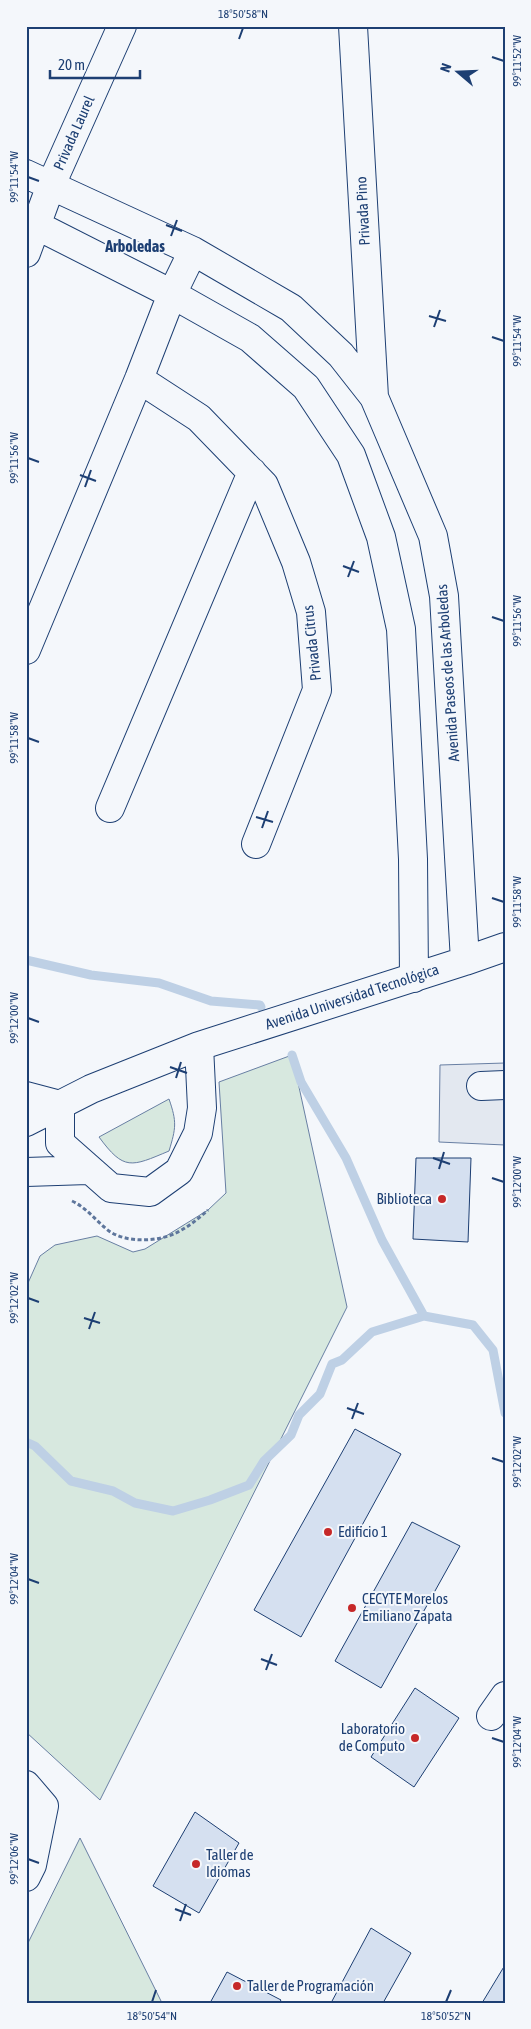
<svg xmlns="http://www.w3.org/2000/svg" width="531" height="2029" viewBox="0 0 531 2029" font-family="'Asap Condensed',sans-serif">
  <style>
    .green { fill: #d7e8df; stroke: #687fa3 }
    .parking { fill: #e3e8f0; stroke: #687fa3 }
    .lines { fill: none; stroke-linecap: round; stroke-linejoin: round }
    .stream { stroke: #bed0e5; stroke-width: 9 }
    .building { fill: #d5e0f0; stroke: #1d3f73 }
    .minor-casing { stroke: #1d3f73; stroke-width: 30 }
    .path { stroke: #5e769c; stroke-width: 3; stroke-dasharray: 4 2.5; stroke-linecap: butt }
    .minor { stroke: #f4f7fb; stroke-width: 28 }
    .ticks { fill: none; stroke: #1d3f73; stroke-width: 2 }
    .poi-dot { fill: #c62828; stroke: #f4f7fb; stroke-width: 2 }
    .labels { text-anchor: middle; stroke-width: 4; stroke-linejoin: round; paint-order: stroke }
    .street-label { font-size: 15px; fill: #1d3f73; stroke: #f4f7fb }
    .poi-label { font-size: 15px; fill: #1d3f73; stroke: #f4f7fb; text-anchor: start }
    .neighbourhood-label { font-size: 16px; font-weight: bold; fill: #1d3f73; stroke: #f4f7fb }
    .neatline { fill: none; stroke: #1d3f73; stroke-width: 2 }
    .ticks-label { font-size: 12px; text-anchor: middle; fill: #1d3f73 }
  </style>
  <rect width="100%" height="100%" fill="#f4f7fb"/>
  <path class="green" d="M292,1055L347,1307L100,1800L26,1732V1283H28L40,1256L55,1245L97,1236L133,1252L145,1249L208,1210L226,1193L219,1082Z
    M169,1099C177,1122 176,1128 169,1151C131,1167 124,1171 99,1137Z
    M80,1838L162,2003H26V1947Z"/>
  <path class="parking" d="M505,1063V1145L439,1142L440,1065Z"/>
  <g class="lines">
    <path class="stream" d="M26,960L91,975L159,983L211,1001L260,1005L261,1007
      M292,1055L301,1082L346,1158L382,1240L424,1316L473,1325L493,1350L505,1413
      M26,1442L35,1446L71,1481L113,1491L135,1503L173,1511L210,1500L249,1485L264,1461L291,1435L299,1415L320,1394L332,1364L342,1360L372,1332L424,1316"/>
  </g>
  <path class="building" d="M416,1158H471L468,1242L413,1239Z
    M355,1429L401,1454L301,1637L254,1610Z
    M412,1522L460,1546L381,1688L335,1661Z
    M415,1688L459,1718L414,1787L371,1757Z
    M195,1812L239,1843L199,1913L153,1886Z
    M371,1928L411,1953L383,2003H331Z
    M505,1965V2003H482Z
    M227,1972L281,2000L279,2003H210Z"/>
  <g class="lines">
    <defs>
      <path id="minor" d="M353,26L374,397
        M26,174L193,251L291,308L341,355L374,397L433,536L444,596L465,961
        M26,220L172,294L250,338L306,387L351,455L381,537L401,629L413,859L414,978
        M26,253L51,185L122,26
        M139,379L199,418L264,485L296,562L311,612L317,690L256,844
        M26,650L139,379L172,294L193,251
        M110,808L252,472
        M481,1086L505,1085
        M26,1096L60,1105
        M60,1105V1143L111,1188L150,1192L179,1171L198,1133L202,1108L199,1046
        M26,1122L91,1089L199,1046L465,961L505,947
        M26,1172L88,1170
        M491,1716L505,1696
        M26,1785L44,1806L32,1865L26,1877"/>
    </defs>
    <use href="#minor" class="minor-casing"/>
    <path class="path" d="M72,1201C87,1208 96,1221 109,1231C126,1243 157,1242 176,1233C188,1227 198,1219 208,1210"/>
    <use href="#minor" class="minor"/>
  </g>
  <path class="ticks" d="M239,39L243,28M492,57L504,61M28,177L39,181M166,225L182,231M171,236L177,220M429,316L446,321M434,327L440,310M492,337L504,341M28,458L39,462M80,475L96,481M85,487L91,470M343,566L359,572M348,577L354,561M492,617L504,621M28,738L39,742M256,817L273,822M262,828L268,811M492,898L504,902M28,1018L39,1022M170,1067L187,1073M176,1078L181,1062M433,1158L450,1164M439,1169L444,1152M492,1178L504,1182M28,1298L39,1302M84,1318L100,1323M89,1329L95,1312M347,1408L364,1414M352,1419L358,1403M492,1458L504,1462M28,1579L39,1583M261,1659L277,1665M266,1670L272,1654M492,1738L504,1742M28,1859L39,1863M175,1909L191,1915M180,1921L186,1904M152,2002L156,1990M446,2002L451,1990"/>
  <g class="poi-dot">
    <circle cx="442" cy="1199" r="5"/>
    <circle cx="328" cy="1532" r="5"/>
    <circle cx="352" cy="1608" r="5"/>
    <circle cx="415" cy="1738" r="5"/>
    <circle cx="196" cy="1864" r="5"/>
    <circle cx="237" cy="1986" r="5"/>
  </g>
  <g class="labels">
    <g class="street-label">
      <text transform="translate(74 133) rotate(-66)" y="5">Privada Laurel</text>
      <text transform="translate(363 211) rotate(-93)" y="5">Privada Pino</text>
      <text transform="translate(312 643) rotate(-96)" y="5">Privada Citrus</text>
      <text transform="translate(448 673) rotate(-94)" y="5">Avenida Paseos de las Arboledas</text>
      <text transform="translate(352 997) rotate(-18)" y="5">Avenida Universidad Tecnológica</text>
    </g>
    <g class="poi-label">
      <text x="432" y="1204" text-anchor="end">Biblioteca</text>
      <text x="338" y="1537">Edificio 1</text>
      <text x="362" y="1604">CECYTE Morelos<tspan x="362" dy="17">Emiliano Zapata</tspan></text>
      <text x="405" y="1734" text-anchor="end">Laboratorio<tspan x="405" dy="17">de Computo</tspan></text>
      <text x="206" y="1860">Taller de<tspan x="206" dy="17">Idiomas</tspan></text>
      <text x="247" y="1991">Taller de Programación</text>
    </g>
    <g class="neighbourhood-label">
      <text x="135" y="252">Arboledas</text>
    </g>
  </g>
  <rect width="531" height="2029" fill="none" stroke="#f4f7fb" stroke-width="55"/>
  <g transform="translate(458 72) rotate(289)" stroke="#f4f7fb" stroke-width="4" paint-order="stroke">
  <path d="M0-4L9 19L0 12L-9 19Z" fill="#1d3f73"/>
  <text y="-8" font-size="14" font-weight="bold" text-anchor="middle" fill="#1d3f73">N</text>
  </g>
  <path d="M50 70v8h90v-8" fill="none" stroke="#1d3f73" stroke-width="2.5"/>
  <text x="58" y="70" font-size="15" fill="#1d3f73" stroke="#f4f7fb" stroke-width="4" paint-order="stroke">20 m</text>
  <rect x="28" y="28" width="476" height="1974" class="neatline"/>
  <g class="ticks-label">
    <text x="243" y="18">18°50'58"N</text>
    <text transform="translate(517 61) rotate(-90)" y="4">99°11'52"W</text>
    <text transform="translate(14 177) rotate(-90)" y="4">99°11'54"W</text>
    <text transform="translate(517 341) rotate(-90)" y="4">99°11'54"W</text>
    <text transform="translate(14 458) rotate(-90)" y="4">99°11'56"W</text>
    <text transform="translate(517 621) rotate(-90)" y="4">99°11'56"W</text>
    <text transform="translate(14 738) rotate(-90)" y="4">99°11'58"W</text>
    <text transform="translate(517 902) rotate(-90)" y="4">99°11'58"W</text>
    <text transform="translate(14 1018) rotate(-90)" y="4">99°12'00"W</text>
    <text transform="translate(517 1182) rotate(-90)" y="4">99°12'00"W</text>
    <text transform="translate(14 1298) rotate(-90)" y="4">99°12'02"W</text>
    <text transform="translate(517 1462) rotate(-90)" y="4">99°12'02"W</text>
    <text transform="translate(14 1579) rotate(-90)" y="4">99°12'04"W</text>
    <text transform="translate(517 1742) rotate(-90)" y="4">99°12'04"W</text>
    <text transform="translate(14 1859) rotate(-90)" y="4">99°12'06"W</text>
    <text x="152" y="2020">18°50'54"N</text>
    <text x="446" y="2020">18°50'52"N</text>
  </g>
</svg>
